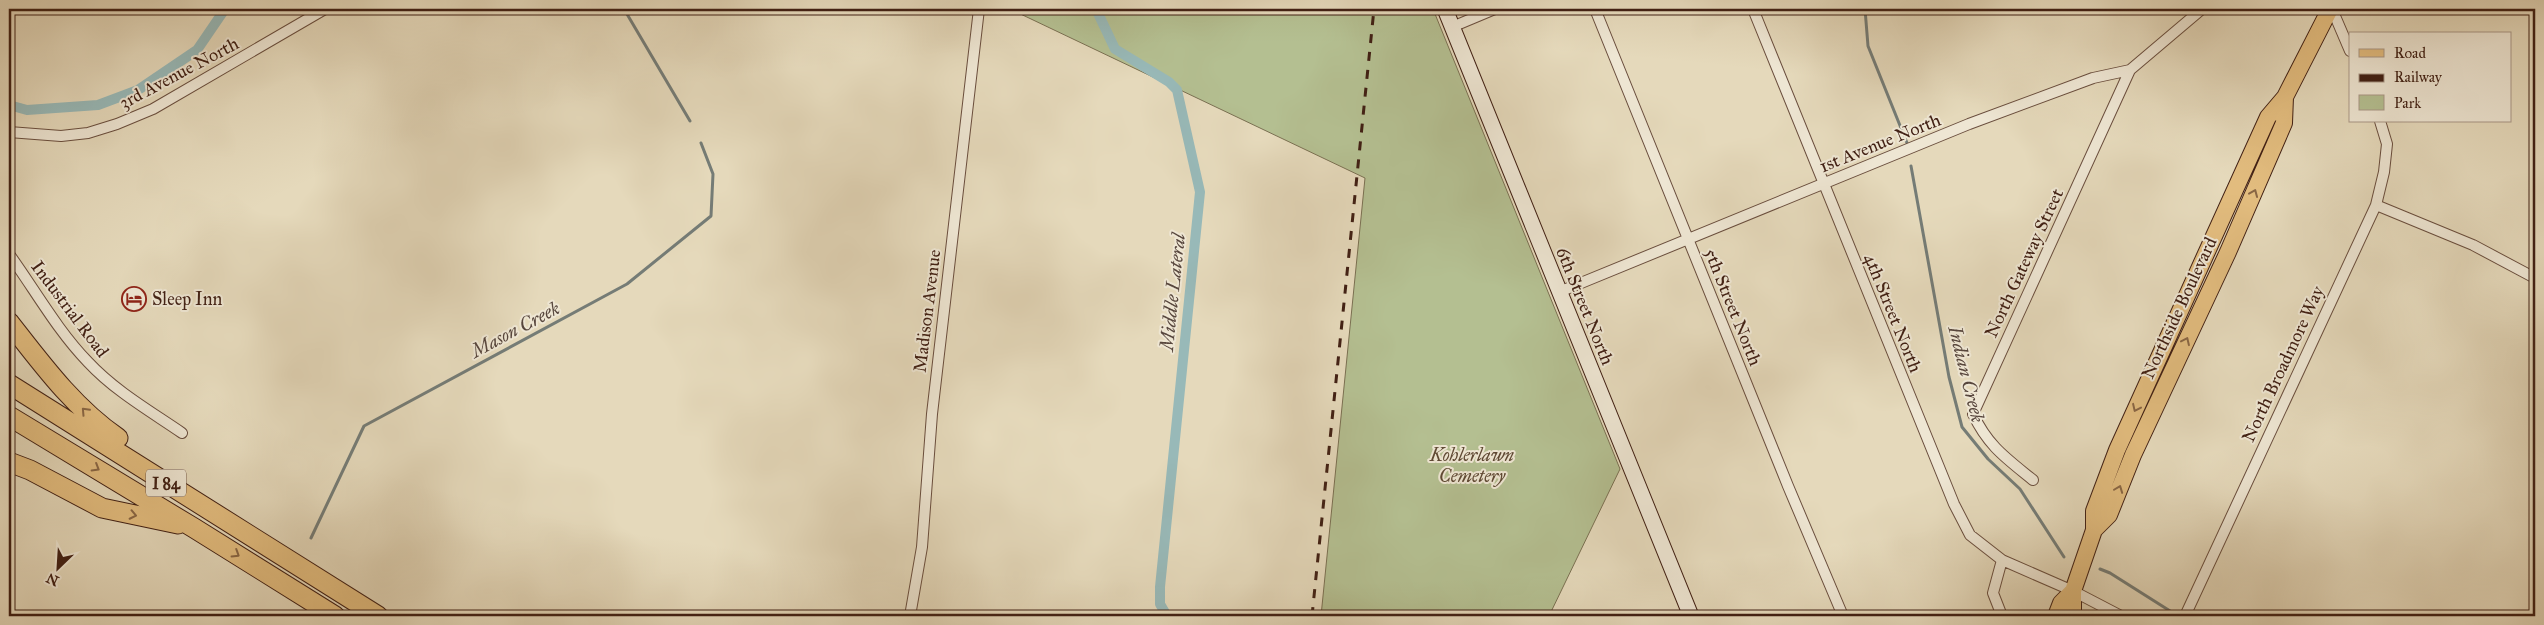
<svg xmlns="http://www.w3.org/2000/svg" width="2544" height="625" viewBox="0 0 2544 625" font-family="'IM FELL Great Primer',serif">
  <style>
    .green { fill: #b4bf91; stroke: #7a7052 }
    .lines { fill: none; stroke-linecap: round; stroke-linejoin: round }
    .stream { stroke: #757c76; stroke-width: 3 }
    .canal { stroke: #98b9b8; stroke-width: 10 }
    .street-casing { stroke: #6a4e3e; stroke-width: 12 }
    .secondary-casing { stroke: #412014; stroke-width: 17 }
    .primary-casing { stroke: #412014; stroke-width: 18 }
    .highway-casing { stroke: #412014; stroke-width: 21 }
    .street { stroke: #eee6d3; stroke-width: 10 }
    .secondary { stroke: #eee6d3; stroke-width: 15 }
    .primary { stroke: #e2bc7e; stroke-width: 16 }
    .highway { stroke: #e2bc7e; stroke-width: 19 }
    .rail { stroke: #412014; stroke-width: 3; stroke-dasharray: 9 9; stroke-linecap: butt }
    .oneway { stroke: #896644 }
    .labels { text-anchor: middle; stroke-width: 4; stroke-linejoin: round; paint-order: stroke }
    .shield { fill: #eee6d3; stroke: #755b4d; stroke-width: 1 }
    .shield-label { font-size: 16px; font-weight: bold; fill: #412014 }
    .street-label { font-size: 18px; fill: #412014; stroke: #eee6d3 }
    .poi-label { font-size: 18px; fill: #412014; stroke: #eee6d3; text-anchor: start }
    .park-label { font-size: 18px; font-style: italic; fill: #5e4833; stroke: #eee6d3 }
    .water-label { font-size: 19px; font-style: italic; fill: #57463d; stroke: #eee6d3 }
  </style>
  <rect width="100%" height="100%" fill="#e5d9bb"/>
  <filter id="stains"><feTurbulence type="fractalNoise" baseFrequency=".004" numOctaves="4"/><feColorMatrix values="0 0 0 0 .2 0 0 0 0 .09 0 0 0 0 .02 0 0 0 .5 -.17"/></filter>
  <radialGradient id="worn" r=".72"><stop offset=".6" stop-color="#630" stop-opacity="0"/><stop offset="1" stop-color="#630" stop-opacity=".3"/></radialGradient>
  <path class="green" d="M1010,9H1433L1620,469L1549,616H1321L1365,178Z"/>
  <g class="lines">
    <path class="stream" d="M624,9L690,121
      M1865,9L1868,46L1907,143
      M1911,166L1949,377L1962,427L1988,459L2020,489L2064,557
      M311,538L364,426L627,284L711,216L713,174L701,143
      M2100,569L2110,573L2178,616"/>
    <path class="canal" d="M1096,9L1115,49L1169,82L1177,90L1200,192L1160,587V604L1167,616
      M9,105L27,110L98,105L138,90L197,50L225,9"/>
    <defs>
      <path id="street" d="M1595,9L1788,486L1843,616
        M1753,9L1954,504L1970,535L2002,560L1993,593L2002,616
        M2332,9L2350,51
        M1452,27L1495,9
        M9,132L61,136L88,133L117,124L153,109L325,9
        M2376,205L2473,245L2535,278
        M9,254C35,290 57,330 88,362C115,391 150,411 182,433
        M1559,292L1969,124L2093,78L2130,70L2202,9
        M2033,480C2006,458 1988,446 1973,414L2130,70
        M2002,560L2073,591L2121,616
        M910,616L922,547L932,414L979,9
        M2185,616L2376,205L2384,172L2387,144L2380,121"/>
      <path id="secondary" d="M1445,9L1691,616"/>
      <path id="primary" d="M2094,530L2109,515L2133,455L2228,252L2284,123L2285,97
        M2056,616L2061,603L2073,591
        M2073,616V591L2094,530V511L2117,450L2268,117L2285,97L2330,9"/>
      <path id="highway" d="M9,322C41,363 74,408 118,438
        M9,384L378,616
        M9,416L194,528L335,616
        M9,462L30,470L102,508L178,524"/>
    </defs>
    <use href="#street" class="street-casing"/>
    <use href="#secondary" class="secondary-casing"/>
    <use href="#primary" class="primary-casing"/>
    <use href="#highway" class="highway-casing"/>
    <use href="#street" class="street"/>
    <use href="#secondary" class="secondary"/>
    <use href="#primary" class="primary"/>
    <use href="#highway" class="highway"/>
    <path class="rail" d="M2531,9L2535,19
      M1312,616L1374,9"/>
  </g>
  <defs><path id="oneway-chevron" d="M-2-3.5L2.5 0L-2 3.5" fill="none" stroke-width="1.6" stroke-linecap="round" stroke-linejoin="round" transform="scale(1.25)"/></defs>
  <g class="oneway">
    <use href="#oneway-chevron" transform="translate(2254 193) rotate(-67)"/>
    <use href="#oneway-chevron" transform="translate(2186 341) rotate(-65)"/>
    <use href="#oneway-chevron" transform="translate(2136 408) rotate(115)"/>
    <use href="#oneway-chevron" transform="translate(85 411) rotate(-133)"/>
    <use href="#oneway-chevron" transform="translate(96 468) rotate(31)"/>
    <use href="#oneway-chevron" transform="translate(2119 489) rotate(-69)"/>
    <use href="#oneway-chevron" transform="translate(133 515) rotate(12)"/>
    <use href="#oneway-chevron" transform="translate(236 554) rotate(32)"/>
  </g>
  <defs>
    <symbol id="hotel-ring" viewBox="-11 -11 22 22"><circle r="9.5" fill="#eee6d3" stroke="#8f2418" stroke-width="1.5"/><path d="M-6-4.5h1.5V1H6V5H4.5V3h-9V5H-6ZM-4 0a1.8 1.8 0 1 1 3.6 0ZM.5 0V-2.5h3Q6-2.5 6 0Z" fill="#8f2418"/></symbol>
  </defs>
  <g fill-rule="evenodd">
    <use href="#hotel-ring" x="120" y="285" width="28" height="28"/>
  </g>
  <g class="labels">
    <rect class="shield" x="146" y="469.5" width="40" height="27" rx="4"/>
    <g class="shield-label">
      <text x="166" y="489">I 84</text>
    </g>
    <g class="street-label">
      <text transform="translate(179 73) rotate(-28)" y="6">3rd Avenue North</text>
      <text transform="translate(1880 143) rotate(-22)" y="6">1st Avenue North</text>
      <text transform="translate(2024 263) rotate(-65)" y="6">North Gateway Street</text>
      <text transform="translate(1585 306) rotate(68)" y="6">6th Street North</text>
      <text transform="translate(1733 307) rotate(68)" y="6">5th Street North</text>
      <text transform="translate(2179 308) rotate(-65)" y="6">Northside Boulevard</text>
      <text transform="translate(70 309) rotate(53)" y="6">Industrial Road</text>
      <text transform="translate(927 311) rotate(-83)" y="6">Madison Avenue</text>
      <text transform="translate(1893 313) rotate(68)" y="6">4th Street North</text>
      <text transform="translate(2283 364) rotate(-65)" y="6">North Broadmore Way</text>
    </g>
    <g class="poi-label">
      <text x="152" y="305">Sleep Inn</text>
    </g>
    <g class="park-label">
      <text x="1472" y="461">Kohlerlawn<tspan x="1472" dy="21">Cemetery</tspan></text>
    </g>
    <g class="water-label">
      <text transform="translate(1172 292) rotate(-84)" y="7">Middle Lateral</text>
      <text transform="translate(515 329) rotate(-28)" y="7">Mason Creek</text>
      <text transform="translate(1967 374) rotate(76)" y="7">Indian Creek</text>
    </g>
  </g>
  <rect width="2544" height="625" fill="none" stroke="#e5d9bb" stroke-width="30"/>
  <rect x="10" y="10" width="2524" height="605" fill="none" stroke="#412014" stroke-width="2.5"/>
  <rect x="15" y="15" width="2514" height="595" fill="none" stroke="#412014"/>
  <rect x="2349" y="32" width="162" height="90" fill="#eee6d3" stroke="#a99787"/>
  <rect x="2359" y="49" width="25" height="8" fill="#e2bc7e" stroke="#a99787"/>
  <text x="2394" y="58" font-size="15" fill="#412014">Road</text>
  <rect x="2359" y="74" width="25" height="8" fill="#412014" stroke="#a99787"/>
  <text x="2394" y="82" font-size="15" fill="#412014">Railway</text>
  <rect x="2359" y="95" width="25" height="15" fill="#b4bf91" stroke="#a99787"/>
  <text x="2394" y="108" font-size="15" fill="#412014">Park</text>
  <g transform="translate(58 568) rotate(205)" stroke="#eee6d3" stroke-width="4" paint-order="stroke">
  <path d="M0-4L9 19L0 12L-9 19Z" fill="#412014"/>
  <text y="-8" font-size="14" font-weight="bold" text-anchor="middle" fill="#412014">N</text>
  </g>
  <rect width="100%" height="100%" filter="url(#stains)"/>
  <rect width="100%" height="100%" fill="url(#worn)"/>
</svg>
